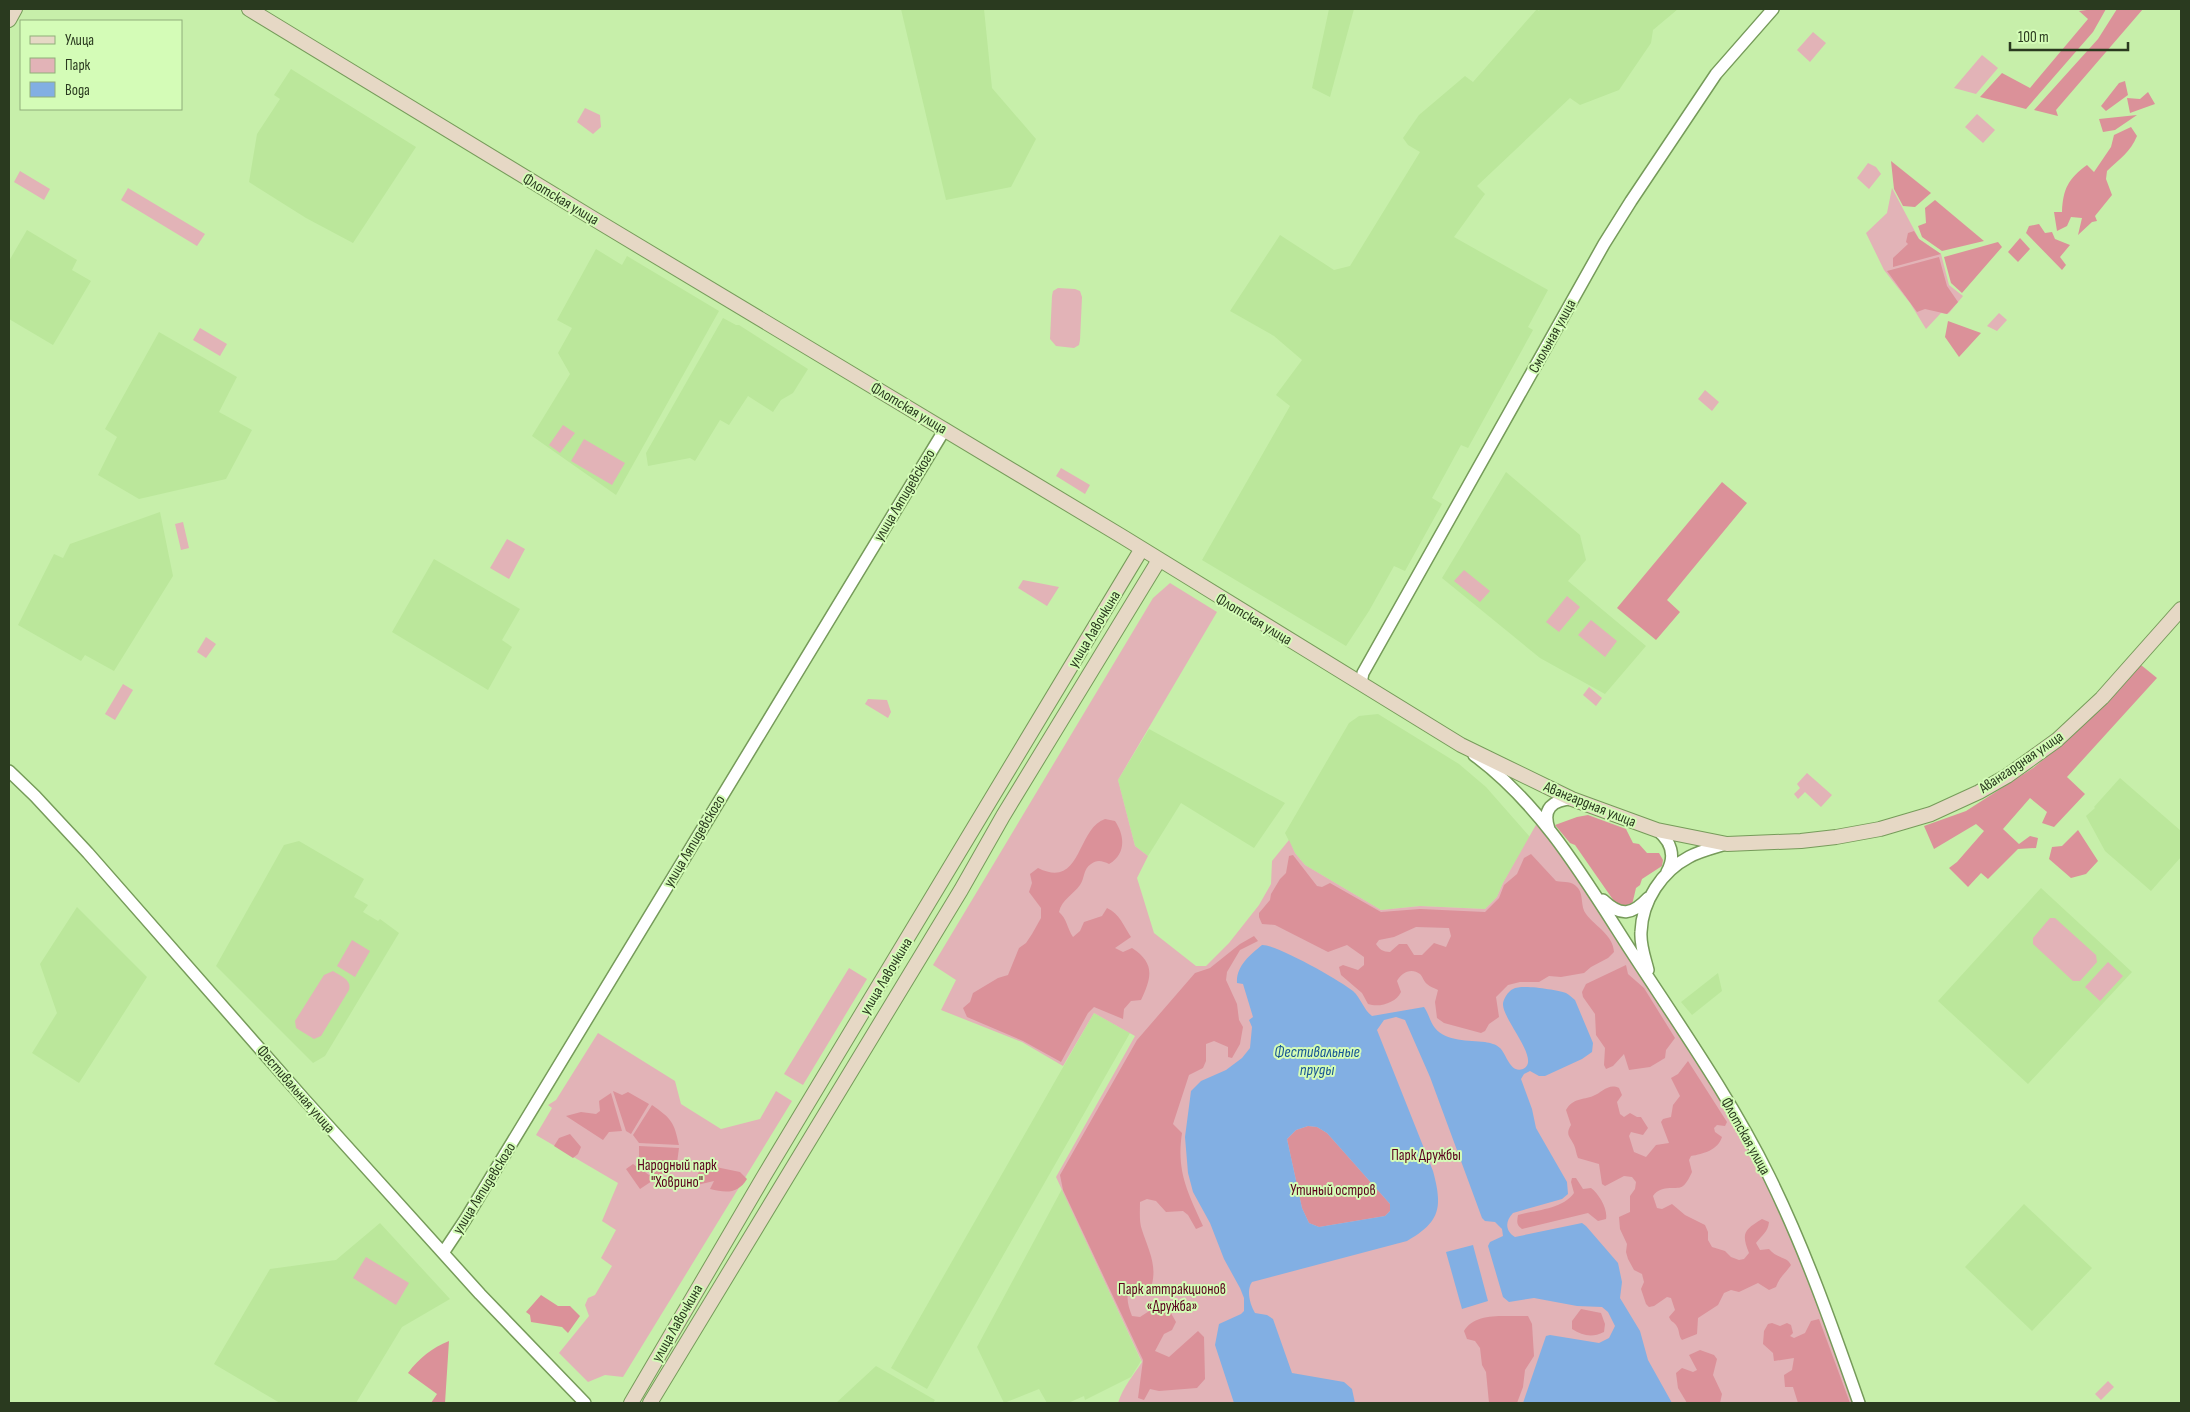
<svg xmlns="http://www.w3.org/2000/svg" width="2190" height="1412" viewBox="0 0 2190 1412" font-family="'Sofia Sans Condensed',sans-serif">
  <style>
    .built { fill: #bbe79b }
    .green { fill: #e2b3b7 }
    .forest { fill: #db9199; fill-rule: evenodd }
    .water { fill: #82afe3; fill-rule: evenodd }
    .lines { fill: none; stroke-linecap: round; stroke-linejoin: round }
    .tertiary-casing { stroke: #769b5a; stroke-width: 14 }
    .secondary-casing { stroke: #769b5a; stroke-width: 16 }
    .tertiary { stroke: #fff; stroke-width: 11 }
    .secondary { stroke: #e6d8c5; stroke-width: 14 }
    .labels { text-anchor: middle; stroke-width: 4; stroke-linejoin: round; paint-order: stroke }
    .street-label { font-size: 15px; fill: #2a3a1f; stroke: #d4fcb7 }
    .park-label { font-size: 15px; fill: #5a001c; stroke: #d4fcb7 }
    .water-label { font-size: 16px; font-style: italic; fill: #175594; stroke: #d4fcb7 }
  </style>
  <rect width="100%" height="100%" fill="#c7efaa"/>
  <path class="built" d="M901,9H984L992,88L1036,139L1011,187L946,200Z
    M1329,9H1354L1330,97L1312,88Z
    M1537,9L1539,11L1540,9H1678L1653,30L1651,43L1619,90L1580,105L1570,98L1477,186L1485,194L1454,237L1548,290L1528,327L1533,330L1468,448L1461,445L1432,498L1442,504L1405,571L1394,566L1369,611L1346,646L1202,560L1290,406L1276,395L1302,360L1274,336L1230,311L1280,235L1334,270L1350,266L1420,152L1408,145L1403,138L1419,115L1465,76L1473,82Z
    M291,69L416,147L353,243L306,218L249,182L257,134L280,99L274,95Z
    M27,230L77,260L72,270L91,281L53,345L9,319V261Z
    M596,249L622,265L627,256L719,311L616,495L532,436L570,374L558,353L572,328L557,320Z
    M723,318L736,325H739L808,369L793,393L781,400L773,412L748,396L729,425L720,420L695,461L690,458L648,466L646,453Z
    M159,332L237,377L219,412L252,430L226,479L139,499L98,475L117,437L105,429Z
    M1506,472L1580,535L1586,560L1568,581L1646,646L1605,694L1540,658L1442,578Z
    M160,512L173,576L114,671L85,655L81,661L18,625L54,554L63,558L70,544Z
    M434,559L520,609L502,640L512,647L488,690L392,632Z
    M1378,714L1459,764L1486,787L1530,837L1503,883L1497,897L1485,909L1420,906L1381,910L1305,865L1295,853L1285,833L1349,723L1359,716Z
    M1149,729L1285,803L1254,848L1181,803L1148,856L1135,846L1118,780Z
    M2120,778L2181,831V857L2151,891L2105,851L2086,816L2095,808L2094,807Z
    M299,841L364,879L354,897L368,905L363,912L378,921L380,919L399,933L325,1056L313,1063L216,966L284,845Z
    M2041,888L2132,972L2028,1084L1938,1001Z
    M77,907L147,977L79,1083L32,1053L57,1013L40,964Z
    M1718,973L1722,991L1692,1015L1681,1002Z
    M1094,1013L1130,1033L927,1389L891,1368Z
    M1062,1189L1141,1361L1131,1377L1085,1400L1084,1396L1068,1403H1047L1039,1389L1004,1403L977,1347Z
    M2024,1204L2092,1268L2032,1331L1965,1267Z
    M380,1223L450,1299L402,1327L356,1403H280L214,1364L270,1269L336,1260Z
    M876,1366L935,1400L933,1403H836Z"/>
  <path class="green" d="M1813,32L1826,43L1810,62L1797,50Z
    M1982,55L1998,68L1976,94L1954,88Z
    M585,108L600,115L601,127L593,134L577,122Z
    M1977,114L1995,130L1983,143L1965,127Z
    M1868,163L1876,167L1881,174L1869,189L1857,178Z
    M20,171L50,189L44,200L14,182Z
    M128,188L205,234L197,246L121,200Z
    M1892,188L1919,239L1941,254L1949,285L1963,296L1949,313L1947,314L1941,313L1926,329L1910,303L1884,270L1866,233L1887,213Z
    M1058,288L1075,289L1080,291L1082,297L1080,340L1079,345L1074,348L1056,346L1050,339L1052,296L1053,291Z
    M1999,313L2007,320L1997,331L1987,326Z
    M200,328L227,344L220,356L193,340Z
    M1705,390L1719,402L1712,411L1698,399Z
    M563,425L575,433L560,453L549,445Z
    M584,439L625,463L612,485L571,461Z
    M1061,468L1090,485L1085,494L1056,476Z
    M183,522L189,548L181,550L175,524Z
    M507,539L525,549L509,579L490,568Z
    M1464,570L1490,591L1480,602L1454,581Z
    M1023,580L1059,587L1047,606L1018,588Z
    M1170,583L1217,612L1118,780L1135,846L1148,856L1137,878L1154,933L1196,966H1206L1229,943L1259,905L1271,884L1272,861L1289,840L1295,853L1305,865L1381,910L1420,906L1485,909L1497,897L1503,883L1537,823L1579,875L1711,1084L1748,1147L1780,1210L1813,1291L1854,1403H1118C1123,1387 1133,1376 1142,1362L1056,1177L1135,1036L1094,1013L1063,1066L1022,1042L941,1010L956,980L933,965L1153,598Z
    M1567,596L1580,607L1559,632L1546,622Z
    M1591,620L1617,641L1605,657L1578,635Z
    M206,637L216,644L206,658L197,652Z
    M123,684L133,690L115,720L105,714Z
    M1589,687L1602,698L1596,706L1583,695Z
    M868,699L887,700L891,712L888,718L865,704Z
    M1807,773L1832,795L1821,807L1805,792L1798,799L1794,794L1800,788L1797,784Z
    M2050,918H2055L2096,955L2097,962L2080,981H2073L2033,944V938Z
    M352,940L370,951L355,977L337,966Z
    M2108,962L2123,976L2100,1001L2085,987Z
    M849,968L867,979L803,1085L784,1074Z
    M333,971C341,976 352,980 349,990L321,1036L314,1039L296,1028L295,1021L324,975Z
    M598,1033L675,1081L681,1104L721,1129L760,1119L776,1091L792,1101L623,1377L605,1375L588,1382L559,1353L589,1316L585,1305L588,1298L595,1295L612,1266L601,1258L616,1230L602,1221L618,1183L536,1135L552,1108L548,1105L556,1100Z
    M366,1257L409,1283L396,1305L353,1278Z
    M2108,1381L2114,1387L2101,1400L2095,1394Z"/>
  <path class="forest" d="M2094,9H2106L2093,32L2026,109L1980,97L2002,73L2030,88L2088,19L2079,11Z
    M2117,9H2143L2056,110L2058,116L2034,110L2098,39Z
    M2125,81L2128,95L2106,111L2101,106L2119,83Z
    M2148,92L2155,104L2130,113L2127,98L2140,99Z
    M2137,115L2115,130L2103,132L2099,119Z
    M2131,127L2137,136C2130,153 2120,158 2107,171L2106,179L2112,195L2095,216L2097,221L2092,222L2078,235L2082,218L2071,217L2067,226L2057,231L2054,212H2062C2063,189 2068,179 2087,165L2094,172L2111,147L2114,135Z
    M1891,161L1931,193L1915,207L1903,206L1894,189Z
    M1935,200L1984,241L1942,251L1922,237L1918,226L1926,223L1925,208Z
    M2039,224L2045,233L2052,232L2055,239L2070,245L2060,257L2066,265L2062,270L2026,233L2029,226Z
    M1914,231L1919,239L1941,254L1893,267V258L1908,244L1906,242L1908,233Z
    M2020,238L2030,249L2018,262L2008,252Z
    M1998,242L2002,247L1962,293L1951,283L1944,257Z
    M1939,257L1947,286L1958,302L1947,314L1925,309L1917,312L1887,271Z
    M1948,321L1981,333L1959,357L1945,337Z
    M1722,482L1747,503L1667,600L1680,612L1656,640L1617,608Z
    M2141,665L2157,678L2067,777L2085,794L2054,827L2042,823L2047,812L2030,798L2003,829L2019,844L2030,836L2038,838L2036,848L2018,849L1988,879L1981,873L1968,887L1949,868L1957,862L1984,831L1976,824L1934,849L1924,826L1966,811L2033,768L2065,742Z
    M1588,815L1626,829L1633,843L1639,844L1647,853H1659L1663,860L1662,866L1642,879L1640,885L1636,888L1632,905L1621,907L1616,904L1575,845L1570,843L1555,825L1577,817Z
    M1105,819L1115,821C1125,836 1126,854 1109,864C1103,861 1097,859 1091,864C1083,869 1085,878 1080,885C1073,895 1062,899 1059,912C1067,919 1067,928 1073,937L1080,931L1084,922L1102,916L1107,908C1120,914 1123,925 1131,937L1115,948L1123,952L1132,948C1155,963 1152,977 1141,1000L1131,1001L1124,1009L1123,1019L1094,1007L1088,1013L1061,1062L1023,1041L967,1017L963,1008L970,1002L973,993L998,978L1008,975L1019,948L1026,943L1032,934L1041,918V908L1029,892L1032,883L1030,874L1038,868C1082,890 1076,829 1105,819Z
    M2078,830L2098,861L2086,874L2071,878L2049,859L2052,847L2062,846Z
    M1531,854L1556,881C1565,883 1571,880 1578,888C1584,896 1580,906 1586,914C1596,927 1613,935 1614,952L1608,958L1591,967L1584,973L1561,977L1549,976L1539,982H1520L1508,985L1496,997L1499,1017L1489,1024L1485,1031L1481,1033L1444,1023L1437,1018L1435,1002L1438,990C1435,988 1430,987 1427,984C1424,982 1423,977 1420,974C1411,967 1401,973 1397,981L1401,992C1396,1003 1379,1008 1368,1004L1362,993L1341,975L1339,967L1343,965L1358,970L1364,965V957L1347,945L1328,952L1275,925L1262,924L1259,917V913L1270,900L1271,894L1280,879L1286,873L1289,856L1293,855L1317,886L1322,887L1330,883L1381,912L1420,909L1485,912L1499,898L1504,885L1517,874L1524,858ZM1416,927L1449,928L1451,936L1446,947L1434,943L1422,955H1414L1407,944H1399L1390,952C1383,952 1379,949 1376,944L1379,940L1394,937Z
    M1254,936L1258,941L1240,950L1227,972L1226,980L1237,1004L1239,1020L1243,1027L1240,1044L1232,1058L1228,1057V1047L1214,1041L1206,1044V1061L1203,1068L1189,1075L1173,1124L1182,1133C1176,1171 1188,1193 1203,1226L1196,1229L1188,1215L1183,1211L1166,1212L1156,1201L1147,1199L1140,1202C1140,1211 1139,1222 1142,1230C1148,1249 1157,1264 1152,1284C1127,1288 1123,1292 1132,1316L1140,1317L1160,1304L1167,1306L1176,1322L1172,1330L1164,1334L1155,1351L1169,1357L1198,1331L1204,1337L1205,1379L1197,1388L1159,1391L1150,1389L1144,1400L1138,1398L1143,1360L1063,1190L1060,1175L1137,1040L1195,973L1210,968L1240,944Z
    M1626,965L1628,974L1644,988L1675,1038L1666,1050L1665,1058L1650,1067L1629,1070L1624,1054L1613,1066L1606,1069L1604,1065L1605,1048L1596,1035L1595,1014L1583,997L1582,992L1586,984Z
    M1688,1061L1727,1122L1725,1126L1717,1125L1714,1128L1715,1132L1722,1137C1718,1150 1703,1154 1691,1156L1689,1160L1692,1172C1690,1176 1687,1183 1683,1186C1678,1191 1662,1183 1653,1196L1657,1208L1662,1209L1672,1204L1685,1215L1705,1225L1708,1232V1240L1712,1247L1725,1251L1731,1257L1739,1260L1744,1259L1749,1253C1741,1233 1744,1230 1762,1219L1769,1222C1768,1232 1762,1235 1756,1243L1760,1250L1769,1249C1777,1259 1787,1256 1791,1265C1785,1274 1780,1276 1776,1287L1769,1290L1758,1283L1739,1292L1731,1290L1724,1293L1718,1305L1698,1318L1697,1334L1682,1340C1678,1335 1680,1330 1676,1325C1673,1321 1671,1322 1669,1317L1675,1310L1671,1298L1667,1297L1654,1306L1649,1307L1646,1304L1641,1289L1644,1282L1642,1274L1634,1270L1628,1259L1626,1252L1627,1244L1620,1229L1619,1217L1630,1212V1196L1635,1189L1636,1182L1632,1177L1624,1176L1605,1186L1602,1184L1599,1164L1578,1158C1576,1154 1576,1149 1574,1145C1570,1136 1565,1135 1571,1125L1566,1110C1573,1098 1583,1100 1593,1096C1602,1093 1608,1083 1619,1088L1622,1095L1617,1102L1620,1114L1624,1117L1630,1113L1637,1117H1641L1648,1128L1643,1135L1631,1132L1629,1136L1634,1152L1646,1157L1656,1145L1669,1143L1661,1122L1663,1119L1671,1117L1673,1105L1680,1096L1671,1078L1678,1074Z
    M613,1091L622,1095L628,1092L649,1104L631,1134L626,1131Z
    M611,1093L622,1131L609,1132L603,1140L566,1116L581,1112L596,1114L600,1111L599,1101Z
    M652,1105C672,1119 674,1122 679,1145L639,1143L633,1135Z
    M1308,1126L1317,1127L1327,1133L1390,1204V1211L1385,1216L1319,1227L1309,1223L1302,1208L1287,1139L1296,1130Z
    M570,1134L581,1147L578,1154L573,1158L554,1146L559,1138Z
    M639,1146L679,1148L677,1163L658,1177L636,1161L639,1157Z
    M633,1164L655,1179L640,1189L626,1169Z
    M706,1165L740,1172L747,1179C738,1194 726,1193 710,1189L714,1181L697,1185L696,1179L701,1166Z
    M1572,1178H1576L1583,1189L1591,1188C1599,1194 1608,1209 1606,1219L1598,1221L1588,1213L1522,1229C1516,1225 1517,1221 1518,1215C1536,1210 1563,1209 1574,1193L1571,1182Z
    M541,1295L558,1306H570L580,1316L568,1333L562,1327L531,1322L530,1315L526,1312Z
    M1581,1309L1601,1313L1605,1324L1604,1332C1592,1338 1583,1336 1572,1329V1321Z
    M1528,1316L1532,1324L1534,1356L1525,1370L1523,1387L1517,1403H1489L1486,1372L1482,1365L1480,1348L1475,1341L1467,1339L1464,1331C1475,1311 1508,1317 1528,1316Z
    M1819,1319L1850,1403H1798L1793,1387H1785L1784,1375L1792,1370L1794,1358L1774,1361L1773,1353L1763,1344L1764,1331L1768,1324L1772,1323L1780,1326L1787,1323L1791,1325L1793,1333L1790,1336L1794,1338L1805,1333L1811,1321Z
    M449,1341L445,1403H431L437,1394L408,1373C419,1358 432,1348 449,1341Z
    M1700,1350L1714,1355L1717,1359L1713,1375L1722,1394L1720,1403H1687L1678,1388L1676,1373L1682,1368L1693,1372L1697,1370L1689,1355Z"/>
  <path class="water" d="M1262,945C1276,944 1341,981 1353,991C1361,998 1363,1009 1372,1016L1424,1007C1429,1014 1430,1022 1435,1028C1446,1042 1469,1040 1485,1042C1490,1043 1496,1044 1500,1048C1506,1053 1510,1074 1523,1069C1542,1061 1502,1019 1503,1004C1503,1000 1508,991 1513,989C1522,984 1556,990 1566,993C1570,995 1572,998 1575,1000L1593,1043L1592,1052L1582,1059L1545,1076H1539L1530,1071L1524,1074L1521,1079L1532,1109L1536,1128L1567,1182L1568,1194L1562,1199L1513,1213C1505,1221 1505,1231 1515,1237L1582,1223L1586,1226L1618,1263L1622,1282L1620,1298L1640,1331L1648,1360L1672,1403H1523L1546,1336L1550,1335L1599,1343L1609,1338L1615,1326L1608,1312L1602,1307L1577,1306L1534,1298L1509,1302L1503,1297L1488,1246L1490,1242L1503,1236L1502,1229L1495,1222L1485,1221L1482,1218L1430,1077L1405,1020L1396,1017L1384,1020L1377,1030L1433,1171C1443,1208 1440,1222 1407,1241L1252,1282C1246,1290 1250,1305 1255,1313L1267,1315L1273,1319L1292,1373L1344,1382L1352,1389L1355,1403H1234L1215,1345L1219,1324L1241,1314L1244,1311V1298L1240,1288L1224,1259L1210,1223L1193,1192L1188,1173L1185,1137L1191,1091L1201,1081L1226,1070L1242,1058L1250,1048L1252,1027L1249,1020L1253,1017L1243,984L1237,983C1236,966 1250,955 1262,945ZM1308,1126L1317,1127L1327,1133L1390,1204V1211L1385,1216L1319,1227L1309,1223L1302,1208L1287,1139L1296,1130Z
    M1473,1245L1488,1301L1462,1309L1446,1252Z"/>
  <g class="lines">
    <defs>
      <path id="tertiary" d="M1361,683L1363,673L1604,244L1631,201L1716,74L1773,9
        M1474,755C1543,806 1586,881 1631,951C1679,1025 1730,1097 1769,1176C1805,1249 1832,1326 1859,1403
        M9,771L35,796L88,853L304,1099L480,1294L585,1403
        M1549,829C1542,809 1552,800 1572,799
        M1657,830C1671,841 1676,856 1667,872
        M1603,900C1621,917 1632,915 1648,898
        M1648,970C1645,958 1640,945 1641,932C1642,901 1662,871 1689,857C1700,851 1713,848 1726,844
        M443,1253L465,1220L945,429"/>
      <path id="secondary" d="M249,9L594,219L1123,537L1461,745L1572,799L1657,830L1727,844L1801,841L1836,837L1880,829L1931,814L1979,792L2007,776L2057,740L2102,698L2181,609
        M9,20L15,9
        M631,1403L764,1176L1141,550
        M650,1403L961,890L1003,816L1159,560"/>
    </defs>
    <use href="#tertiary" class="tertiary-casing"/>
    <use href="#secondary" class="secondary-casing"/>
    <use href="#tertiary" class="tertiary"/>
    <use href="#secondary" class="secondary"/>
  </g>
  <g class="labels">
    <g class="street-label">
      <text transform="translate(561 199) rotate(31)" y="5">Флотская улица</text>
      <text transform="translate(1552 336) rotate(-61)" y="5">Смольная улица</text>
      <text transform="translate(909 408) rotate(31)" y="5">Флотская улица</text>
      <text transform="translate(904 495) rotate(-59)" y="5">улица Ляпидевского</text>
      <text transform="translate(1254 619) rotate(31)" y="5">Флотская улица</text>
      <text transform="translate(1094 629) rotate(-59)" y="5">улица Лавочкина</text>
      <text transform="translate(2021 762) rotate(-34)" y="5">Авангардная улица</text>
      <text transform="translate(1590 804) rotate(22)" y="5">Авангардная улица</text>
      <text transform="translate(694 841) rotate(-59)" y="5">улица Ляпидевского</text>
      <text transform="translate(886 976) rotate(-59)" y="5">улица Лавочкина</text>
      <text transform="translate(296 1089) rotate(49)" y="5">Фестивальная улица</text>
      <text transform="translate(1746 1136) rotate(61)" y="5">Флотская улица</text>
      <text transform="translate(484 1188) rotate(-58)" y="5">улица Ляпидевского</text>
      <text transform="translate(677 1323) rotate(-60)" y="5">улица Лавочкина</text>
    </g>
    <g class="park-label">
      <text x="1426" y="1160">Парк Дружбы</text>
      <text x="677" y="1170">Народный парк<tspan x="677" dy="17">"Ховрино"</tspan></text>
      <text x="1333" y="1195">Утиный остров</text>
      <text x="1172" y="1294">Парк аттракционов<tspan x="1172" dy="17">«Дружба»</tspan></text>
    </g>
    <g class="water-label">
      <text x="1317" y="1057">Фестивальные<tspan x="1317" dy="18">пруды</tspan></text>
    </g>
  </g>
  <rect width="2190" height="1412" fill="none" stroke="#2a3a1f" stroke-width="20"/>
  <rect x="20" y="20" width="162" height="90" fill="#d4fcb7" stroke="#90ae7a"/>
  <rect x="30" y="36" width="25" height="8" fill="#e6d8c5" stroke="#90ae7a"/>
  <text x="65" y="45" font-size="15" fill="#2a3a1f">Улица</text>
  <rect x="30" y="58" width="25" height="15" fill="#e2b3b7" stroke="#90ae7a"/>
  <text x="65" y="70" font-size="15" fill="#2a3a1f">Парк</text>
  <rect x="30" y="82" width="25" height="15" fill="#82afe3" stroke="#90ae7a"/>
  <text x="65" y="95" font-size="15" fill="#2a3a1f">Вода</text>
  <path d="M2010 42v8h118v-8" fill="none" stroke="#2a3a1f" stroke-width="2.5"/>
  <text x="2018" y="42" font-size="15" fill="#2a3a1f" stroke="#d4fcb7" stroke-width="4" paint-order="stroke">100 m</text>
</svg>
